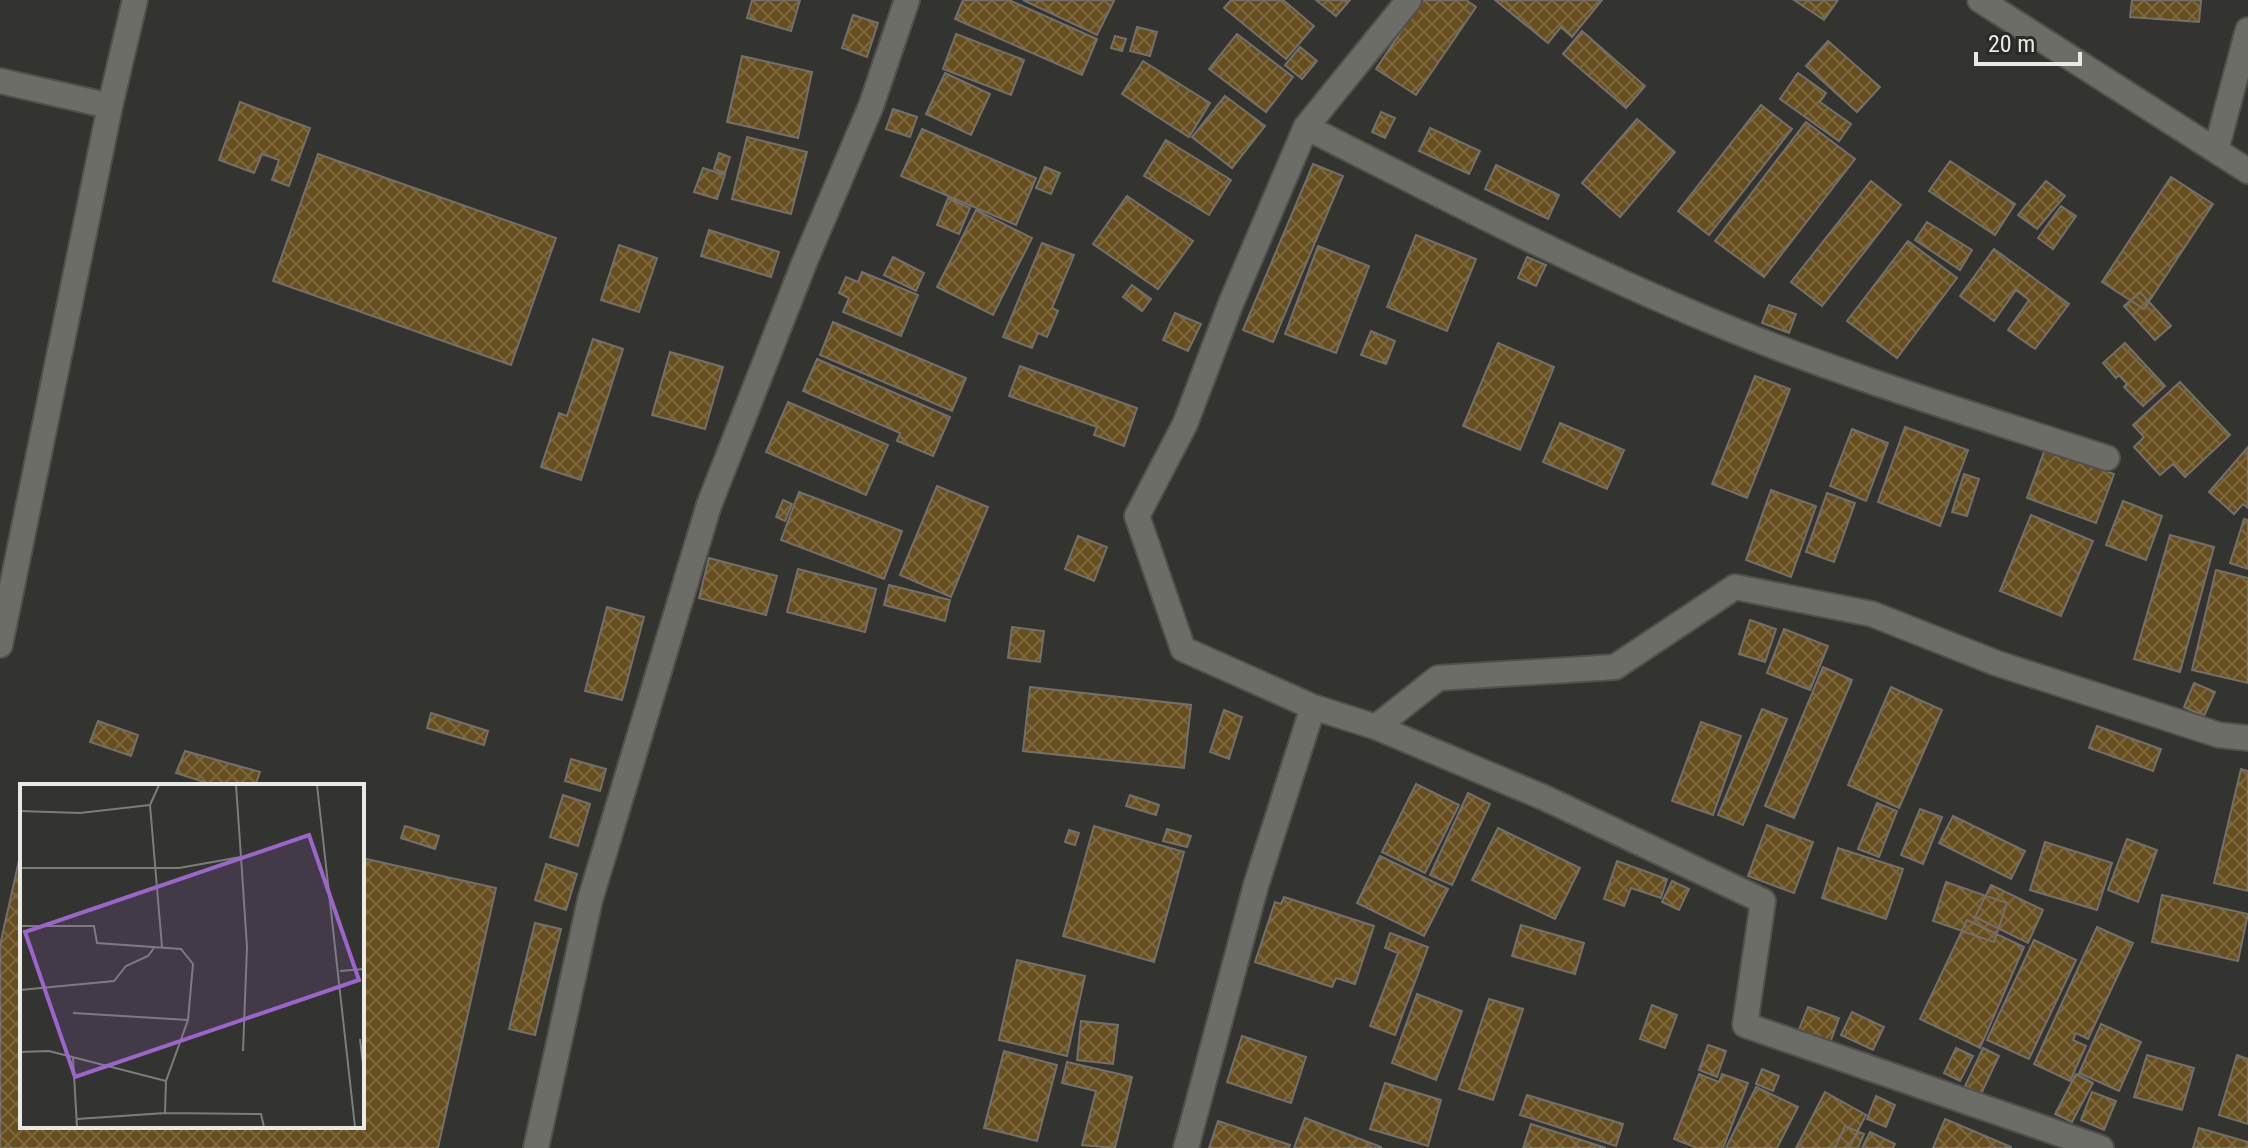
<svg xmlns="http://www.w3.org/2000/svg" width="2248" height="1148" viewBox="0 0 2248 1148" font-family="'Roboto Condensed',sans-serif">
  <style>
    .building { fill: url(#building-cross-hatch); stroke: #73706c; stroke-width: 2 }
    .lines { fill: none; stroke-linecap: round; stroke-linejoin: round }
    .minor-casing { stroke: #51504d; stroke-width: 28 }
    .minor { stroke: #6d6d68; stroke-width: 24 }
    .inset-road { fill: none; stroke: #7c7c79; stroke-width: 2 }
    .view { fill: #9c65cb; fill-opacity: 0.15; stroke: #9c65cb; stroke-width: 4 }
    .inset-edge { fill: none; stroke: #e9e9e7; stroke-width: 4 }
  </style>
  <defs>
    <pattern id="building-cross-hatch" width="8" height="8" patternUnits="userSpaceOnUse" patternTransform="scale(2)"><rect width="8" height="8" fill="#674e1e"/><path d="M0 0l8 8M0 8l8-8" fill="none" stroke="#7d683f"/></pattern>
  </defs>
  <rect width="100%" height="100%" fill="#33332f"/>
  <path class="building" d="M752,0H800L791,31L747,18Z
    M963,0H1009L1097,39L1082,75L955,19Z
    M1023,0H1112L1114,1L1097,35Z
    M1231,0H1283L1314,26L1286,59L1224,8Z
    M1316,0H1350L1336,16Z
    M1422,0H1466L1476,7L1416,95L1376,69Z
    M1495,0H1602L1572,37L1561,27L1548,43Z
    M1794,0H1838L1824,20Z
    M2132,0H2201L2199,22L2130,17Z
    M853,15L878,23L867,57L842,48Z
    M1137,27L1157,32L1150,56L1130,51Z
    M1582,31L1645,86L1626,108L1563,54Z
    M956,34L1024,60L1011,95L943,69Z
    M1237,34L1293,77L1266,112L1209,69Z
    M1115,36L1126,39L1122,51L1111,48Z
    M1828,41L1880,87L1857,112L1806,66Z
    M1300,47L1317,61L1302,79L1285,65Z
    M742,56L812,72L798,138L727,122Z
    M1143,61L1210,103L1189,137L1122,94Z
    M945,73L990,94L971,135L926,114Z
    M1798,73L1826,93L1820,102L1851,124L1839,141L1780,99Z
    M1225,96L1265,126L1232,168L1192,137Z
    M240,102L310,128L289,186L272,180L279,160L262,154L254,173L219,160Z
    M1761,105L1792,129L1709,235L1678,211Z
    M893,109L917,117L910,137L886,129Z
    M1381,112L1395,118L1385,138L1372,132Z
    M1637,119L1675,152L1620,217L1582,183Z
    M1806,122L1855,159L1764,277L1715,241Z
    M1430,128L1480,151L1469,174L1419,151Z
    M922,129L1036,178L1016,225L901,176Z
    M747,137L807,152L791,214L732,199Z
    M1166,140L1231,180L1209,215L1144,176Z
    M719,153L730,157L725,173L714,169Z
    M318,154L556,238L511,365L273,281Z
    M1950,161L2015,204L1995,235L1929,191Z
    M1313,164L1343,176L1273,342L1243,330Z
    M1496,165L1559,195L1548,219L1485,189Z
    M1045,167L1060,173L1051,194L1036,188Z
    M703,168L725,175L717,199L694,192Z
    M2171,177L2213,204L2144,309L2102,282Z
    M1871,181L1901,205L1822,306L1791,282Z
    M2046,181L2065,196L2037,229L2018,215Z
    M1127,196L1193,241L1158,289L1093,244Z
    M948,198L970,208L959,234L937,225Z
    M2061,206L2076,216L2053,249L2038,238Z
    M976,210L1032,238L993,315L937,287Z
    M1927,222L1972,250L1960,270L1915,240Z
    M709,230L779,252L771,277L701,256Z
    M1416,235L1476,259L1447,331L1387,307Z
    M1908,241L1957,278L1897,358L1847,321Z
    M1042,243L1074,255L1052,308L1058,311L1047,337L1038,333L1032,348L1003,337Z
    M619,245L657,258L639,312L601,300Z
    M1318,246L1369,266L1336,353L1285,334Z
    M1994,249L2069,304L2035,349L2008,330L2029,300L2016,290L1994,321L1960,296Z
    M893,257L924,273L916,291L884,275Z
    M1527,257L1546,265L1536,286L1518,278Z
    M862,272L918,295L901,336L843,312L849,298L839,293L846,277L858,282Z
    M1132,285L1151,299L1142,311L1123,297Z
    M2140,292L2171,326L2155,340L2124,306Z
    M1769,305L1796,314L1789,333L1762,323Z
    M1175,313L1201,324L1188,351L1163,340Z
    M833,322L966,378L952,411L820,355Z
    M1371,331L1395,341L1386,364L1361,355Z
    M593,339L623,349L581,480L541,467L559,413L567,416Z
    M1498,343L1554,367L1520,450L1463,426Z
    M2125,343L2165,386L2143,406L2124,387L2127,384L2119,375L2116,378L2103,363Z
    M670,352L723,367L705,429L652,415Z
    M817,359L950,417L933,456L897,441L900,433L803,391Z
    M1020,366L1137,408L1124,446L1094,435L1097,427L1009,396Z
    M1755,376L1790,389L1747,498L1712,484Z
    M2180,382L2230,435L2185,477L2173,464L2160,475L2134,447L2144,437L2133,425Z
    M788,402L888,445L866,495L766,452Z
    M1560,423L1624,450L1607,489L1543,462Z
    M1905,427L1968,450L1940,526L1878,502Z
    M1852,429L1888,443L1866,501L1830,486Z
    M2248,447V508L2243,504L2234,514L2209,492Z
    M2045,449L2114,474L2096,523L2027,498Z
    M1964,474L1979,479L1967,516L1952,512Z
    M937,486L988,507L951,597L900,575Z
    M1771,490L1816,506L1791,577L1746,560Z
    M799,492L902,531L884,579L781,540Z
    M1827,493L1855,503L1834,562L1806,552Z
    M783,500L792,504L785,521L776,517Z
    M2123,501L2162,516L2146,560L2106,545Z
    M2031,515L2093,541L2061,616L2000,591Z
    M2244,519L2248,520V569L2230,563Z
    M2170,535L2214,547L2180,672L2134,659Z
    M1078,536L1107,547L1094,581L1065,569Z
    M709,558L777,576L766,615L699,598Z
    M798,569L876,589L865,632L787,612Z
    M2216,570L2248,578V683L2192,670Z
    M889,585L950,600L945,621L884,605Z
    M607,607L644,617L622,700L585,691Z
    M1750,620L1776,629L1765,662L1739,654Z
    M1012,627L1044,631L1040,662L1008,658Z
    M1784,629L1828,646L1810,690L1767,673Z
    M1823,667L1852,680L1794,818L1765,806Z
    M2194,683L2215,692L2204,716L2184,707Z
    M1030,687L1191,705L1184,768L1023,751Z
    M1891,687L1942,710L1899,808L1848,785Z
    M1762,709L1787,719L1743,825L1718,815Z
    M1224,710L1242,717L1229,759L1210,752Z
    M431,713L488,731L484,745L427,728Z
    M98,721L138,735L131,756L90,742Z
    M1701,722L1741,736L1713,815L1672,801Z
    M2097,726L2161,749L2153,771L2089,748Z
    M185,751L260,772L255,786H216L176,773Z
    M571,759L606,769L600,791L565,781Z
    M2241,769L2248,771V891L2214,883Z
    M1416,784L1459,805L1425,873L1382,852Z
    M1468,793L1490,804L1452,885L1430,875Z
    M563,795L590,804L578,846L550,837Z
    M1130,795L1159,805L1156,815L1126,806Z
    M1877,803L1897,811L1879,857L1858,849Z
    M1920,809L1942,817L1923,864L1901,855Z
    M1953,816L2025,851L2011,879L1939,843Z
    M1767,825L1813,842L1794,893L1748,876Z
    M405,826L439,836L435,849L401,838Z
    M1094,826L1184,852L1154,962L1063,936Z
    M1498,828L1580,868L1555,919L1472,880Z
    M1167,829L1191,836L1187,847L1163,841Z
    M1069,830L1079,833L1075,845L1065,842Z
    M2127,839L2157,850L2138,902L2108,890Z
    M2045,842L2112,863L2097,910L2030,890Z
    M22,847V1126H362V858L496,888L438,1148H0V945Z
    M1838,848L1903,869L1886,919L1822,898Z
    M1380,856L1448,889L1424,936L1357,903Z
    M1617,861L1667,879L1661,898L1631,888L1624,906L1604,899Z
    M546,864L577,874L566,910L535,900Z
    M1672,881L1689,889L1679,910L1662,902Z
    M1946,882L2007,903L1994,942L1933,921Z
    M1991,885L2043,910L2028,943L1975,917Z
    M2162,895L2248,914L2238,961L2152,942Z
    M1284,897L1374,926L1355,984L1336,978L1332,987L1255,962L1275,902L1281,904Z
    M1967,920L2024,947L1980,1048L1920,1019Z
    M535,923L561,929L535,1035L509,1029Z
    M1521,925L1584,943L1575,974L1512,956Z
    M2097,927L2133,943L2088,1039L2076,1033L2073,1040L2086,1046L2070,1081L2034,1064Z
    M1390,933L1428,947L1395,1035L1370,1026L1398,953L1385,948Z
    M2034,940L2076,960L2029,1059L1987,1040Z
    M1017,960L1085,976L1067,1056L999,1040Z
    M1417,994L1462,1011L1436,1080L1392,1063Z
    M1489,999L1523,1009L1493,1100L1459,1089Z
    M1652,1005L1677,1015L1665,1048L1640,1039Z
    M1808,1007L1839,1018L1830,1043L1798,1032Z
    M1852,1012L1884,1027L1873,1050L1841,1035Z
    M1081,1021L1118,1025L1113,1064L1077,1060Z
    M2101,1024L2141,1042L2119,1091L2079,1073Z
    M1242,1036L1306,1057L1291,1103L1227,1082Z
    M1708,1045L1726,1051L1717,1077L1699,1070Z
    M1956,1048L1973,1056L1960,1081L1944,1073Z
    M1983,1048L1999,1056L1981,1094L1965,1086Z
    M1004,1051L1057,1065L1037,1141L984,1128Z
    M2147,1055L2194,1068L2182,1110L2134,1097Z
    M2237,1055L2248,1059V1124L2219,1115Z
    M1067,1062L1132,1077L1115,1148L1082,1145L1096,1091L1062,1083Z
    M1762,1069L1779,1076L1773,1091L1756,1084Z
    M1699,1074L1719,1082L1722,1074L1748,1083L1723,1148H1697L1674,1139Z
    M2076,1074L2093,1083L2072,1122L2055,1114Z
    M1385,1083L1441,1100L1428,1146L1370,1129Z
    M1756,1087L1798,1107L1777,1148H1726Z
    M1825,1092L1866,1115L1849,1148H1796Z
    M2092,1092L2116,1101L2104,1130L2081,1120Z
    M1527,1095L1623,1124L1616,1146L1520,1115Z
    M1876,1096L1895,1105L1886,1127L1867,1119Z
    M1305,1118L1381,1147V1148H1294Z
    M1945,1119L2011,1147V1148H1933Z
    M1218,1121L1290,1145L1289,1148H1209Z
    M1531,1124L1606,1148H1523Z
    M1845,1126L1864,1134L1858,1148H1835Z
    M2199,1128L2248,1142V1148H2193Z
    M1870,1132L1895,1144L1893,1148H1862Z"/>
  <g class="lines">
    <defs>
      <path id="minor" d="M1409,0L1306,127L1231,303L1185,424L1137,516L1183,649L1313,707L1376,727L1545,798L1763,901L1745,1025L2101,1148
        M1980,0L2248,171
        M0,81L110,106
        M1306,127C1440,195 1573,264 1711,321C1840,375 1975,415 2107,458
        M2216,150L2248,30
        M0,645L110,106L135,0
        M1376,727L1438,678L1615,667L1735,587L1872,614L1996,663L2219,735L2248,738
        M536,1148L590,900L709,505L805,261L871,106L907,0
        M1186,1148L1256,885L1313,707"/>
    </defs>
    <use href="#minor" class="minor-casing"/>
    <use href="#minor" class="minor"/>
  </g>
  <g transform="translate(20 784)">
    <rect width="344" height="344" fill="#33332f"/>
    <path class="inset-road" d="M139,1L130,21L142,163M216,1L221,73M297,1L335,343M0,27L60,29L130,21M0,84H159L221,73L227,163L223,267M0,142H74L77,159L161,165L173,180L168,236L146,297L145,329L57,335M320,187L344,185M0,206L94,197L106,182L128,172L134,164M53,229L168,236M340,255L344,288M0,268L29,267L146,297M53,273L57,343M145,329L241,330L244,343"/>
    <path class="view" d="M289,51L339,196L55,293L5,148Z"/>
    <rect width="344" height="344" class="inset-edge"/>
  </g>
  <path d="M1976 52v12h104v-12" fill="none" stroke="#e9e9e7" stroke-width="4"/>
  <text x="1988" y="52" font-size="24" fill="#e9e9e7" stroke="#292925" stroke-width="6" paint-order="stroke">20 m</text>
</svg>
